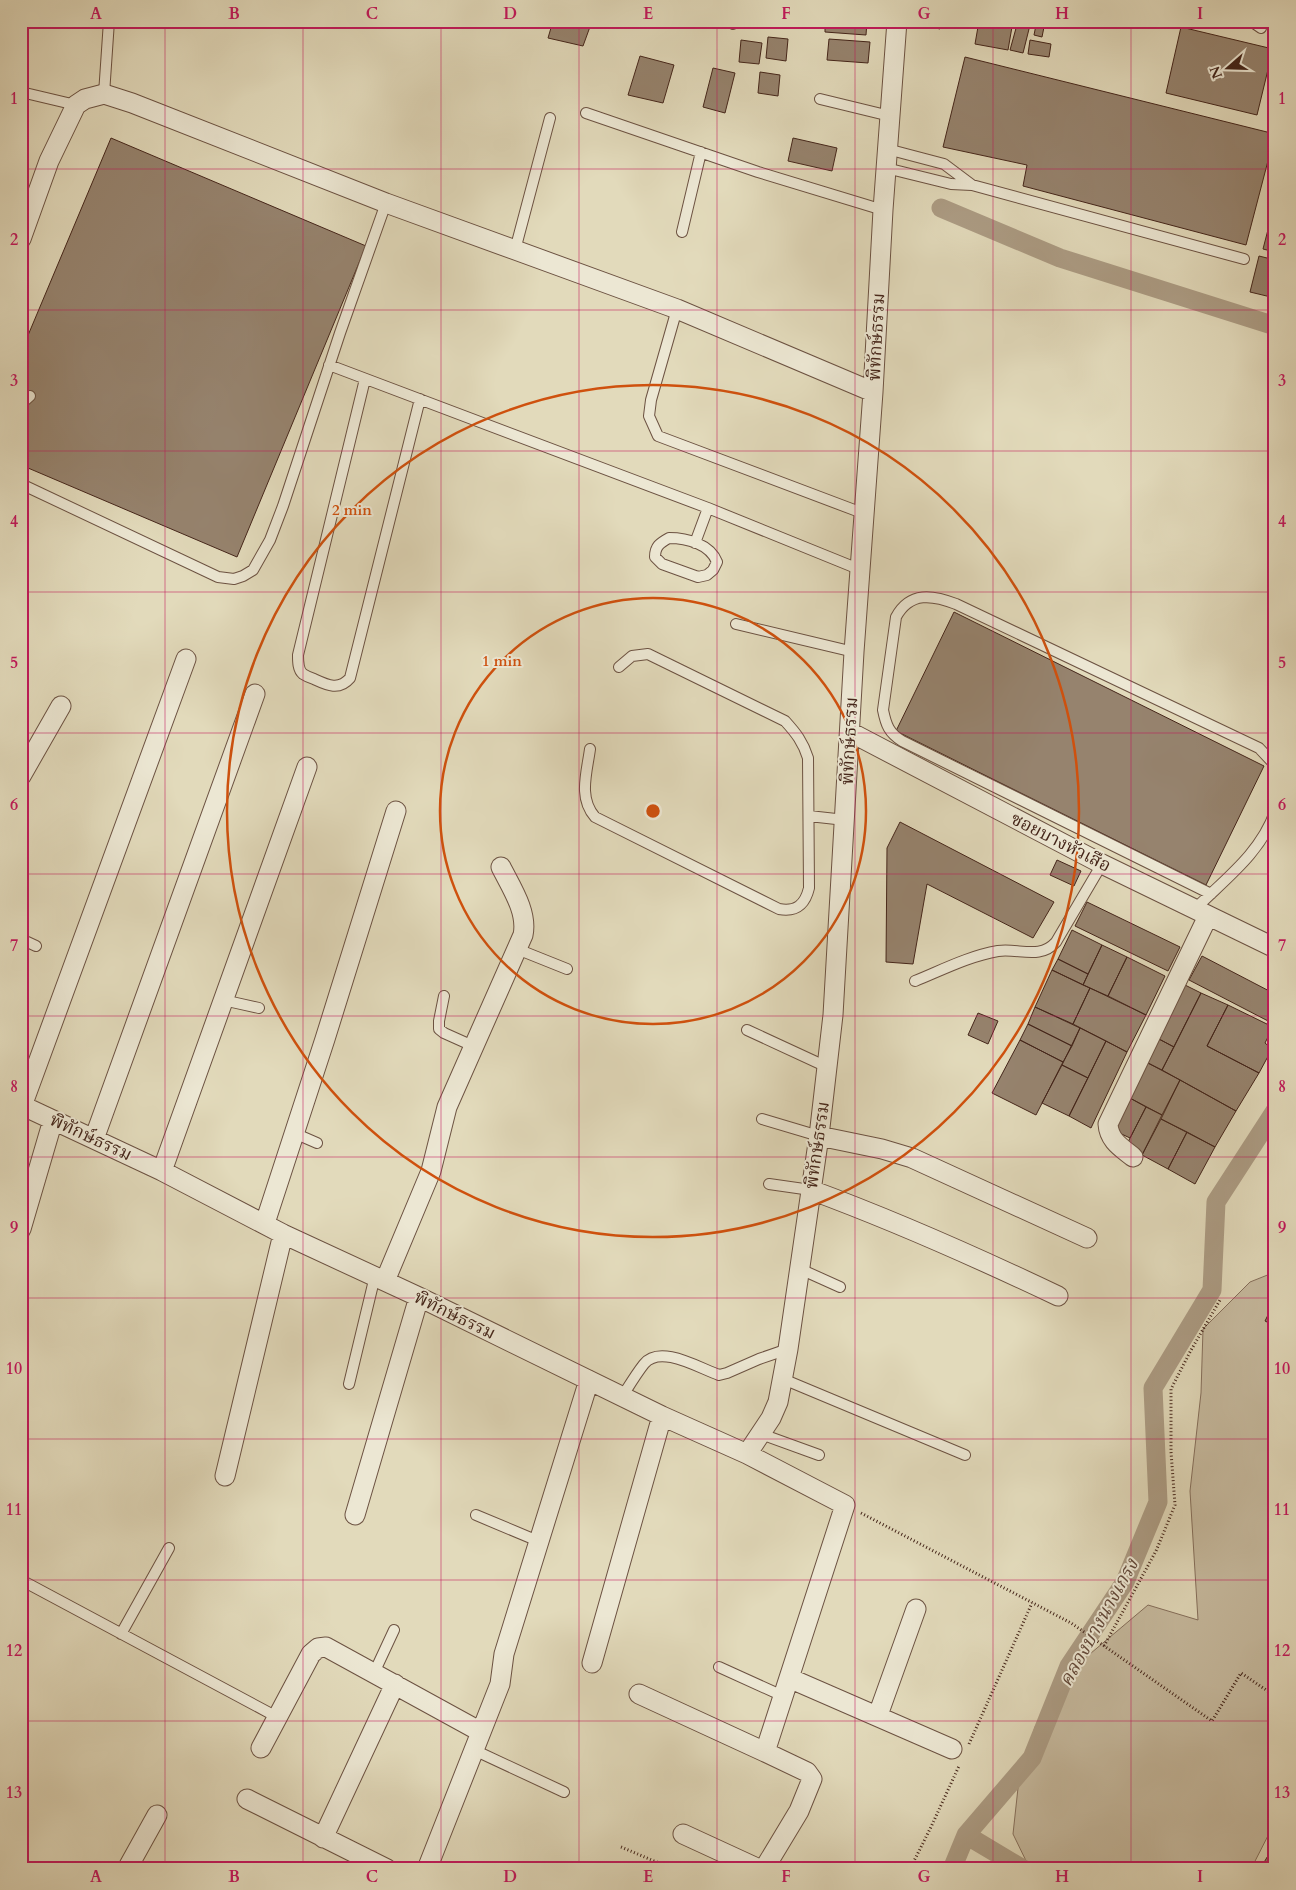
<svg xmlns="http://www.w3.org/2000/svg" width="1296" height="1890" viewBox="0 0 1296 1890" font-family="Cardo,'Noto Serif Thai',serif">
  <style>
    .green { fill: #c7bba0; stroke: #86705d }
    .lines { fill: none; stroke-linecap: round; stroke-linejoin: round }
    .canal { stroke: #ac9c84; stroke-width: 19 }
    .building { fill: #96836e; stroke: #44251a }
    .lane-casing { stroke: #6c5242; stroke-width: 12 }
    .street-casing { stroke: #6c5242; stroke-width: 21 }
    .path { stroke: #44251a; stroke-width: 3; stroke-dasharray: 1 2.5; stroke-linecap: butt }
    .lane { stroke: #ece7d3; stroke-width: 10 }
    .street { stroke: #ece7d3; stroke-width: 19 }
    .grid { fill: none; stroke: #c2185b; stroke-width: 1; stroke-opacity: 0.55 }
    .ring { fill: none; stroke: #cf510e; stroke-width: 2.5 }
    .labels { text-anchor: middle; stroke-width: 4; stroke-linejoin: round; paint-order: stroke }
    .street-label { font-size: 18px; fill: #44251a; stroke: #ece7d3 }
    .water-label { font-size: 19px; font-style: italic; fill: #63493a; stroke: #ece7d3 }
    .centre { fill: #cf510e; stroke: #ece7d3; stroke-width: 2.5 }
    .ring-label { font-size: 15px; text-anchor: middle; font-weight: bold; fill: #cf510e; stroke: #ece7d3; stroke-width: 4; stroke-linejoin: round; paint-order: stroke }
    .neatline { fill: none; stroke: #c2185b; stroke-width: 2 }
    .grid-label { font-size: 16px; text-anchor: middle; font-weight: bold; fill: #c2185b }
  </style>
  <rect width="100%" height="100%" fill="#e2dabb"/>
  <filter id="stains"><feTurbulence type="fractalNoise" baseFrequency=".004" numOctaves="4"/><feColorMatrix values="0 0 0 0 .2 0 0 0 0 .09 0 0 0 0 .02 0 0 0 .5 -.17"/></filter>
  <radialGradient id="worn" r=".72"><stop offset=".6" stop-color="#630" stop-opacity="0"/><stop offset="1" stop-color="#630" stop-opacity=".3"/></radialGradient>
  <path class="green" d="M1275,1272V1822L1251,1869H1030L1013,1834L1018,1788L1035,1727L1065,1675L1148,1605L1198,1620L1190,1491L1201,1393L1203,1329L1250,1282Z"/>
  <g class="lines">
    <path class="canal" d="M941,208L1060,258L1275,326
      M966,1835L1023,1869
      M952,1869L966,1835L1032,1758L1069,1666L1125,1582L1158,1502L1153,1388L1212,1290L1216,1202L1275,1111"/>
  </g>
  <path class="building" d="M553,21H581L591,24L583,46L548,38Z
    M825,21H867L866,35L825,32Z
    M916,21H941L940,29L915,23Z
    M979,21H1013L1008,50L975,44Z
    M1018,21H1031L1023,53L1010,50Z
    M1148,21H1174V25Z
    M1036,25L1044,27L1042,37L1034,35Z
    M1181,27L1273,49L1257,115L1166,93Z
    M768,37L788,39L786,61L766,58Z
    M829,39L870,42L868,63L827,60Z
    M741,40L762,43L759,64L739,62Z
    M1030,40L1051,44L1049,57L1028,54Z
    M640,56L674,65L663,103L628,95Z
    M965,57L1275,134L1246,245L1023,186L1027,165L943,147Z
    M713,68L735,73L725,113L703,107Z
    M760,72L780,75L778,96L758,93Z
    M1275,88V116L1268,115Z
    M111,138L366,246L237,557L21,465V352Z
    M793,138L837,148L832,171L788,161Z
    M1275,200V219L1271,218Z
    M1271,218L1275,219V252L1263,249Z
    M1259,256L1275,260V298L1250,292Z
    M954,612L1264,766L1206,885L896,731Z
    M900,822L1054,902L1033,938L927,884L913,964L886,962L887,848Z
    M1057,860L1081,871L1074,886L1050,875Z
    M1087,902L1180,947L1168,971L1075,926Z
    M1072,930L1102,945L1088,974L1058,959Z
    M1102,945L1127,957L1108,996L1083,985Z
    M1202,956L1275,994V1013L1270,1022L1189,980Z
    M1127,957L1165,976L1146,1015L1108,996Z
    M1058,959L1088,974L1083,985L1052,970Z
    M1052,970L1090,988L1073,1024L1035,1007Z
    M1183,984L1201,993L1174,1047L1157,1038Z
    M1090,988L1146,1015L1127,1052L1073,1024Z
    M1201,993L1228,1005L1207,1046L1259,1073L1236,1111L1162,1070Z
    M1228,1005L1273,1027L1265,1043L1272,1049L1259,1073L1207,1046Z
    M1035,1007L1080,1028L1072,1046L1028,1024Z
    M978,1013L998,1021L988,1044L968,1035Z
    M1028,1024L1072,1046L1063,1062L1020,1040Z
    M1080,1028L1106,1041L1088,1078L1062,1065Z
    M1157,1038L1174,1047L1162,1070L1146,1062Z
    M1020,1040L1063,1062L1036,1115L992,1093Z
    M1106,1041L1127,1052L1091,1128L1069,1116Z
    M1146,1062L1180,1080L1162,1115L1128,1097Z
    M1062,1065L1088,1078L1069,1116L1042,1103Z
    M1180,1080L1236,1111L1215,1147L1161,1119Z
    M1128,1097L1146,1107L1130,1138L1111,1129Z
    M1146,1107L1162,1115L1142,1155L1126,1146Z
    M1161,1119L1187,1132L1168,1169L1142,1155Z
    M1187,1132L1215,1147L1195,1184L1168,1169Z
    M1274,1303H1275V1326L1265,1321Z
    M1275,1844V1869H1260Z"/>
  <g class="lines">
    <defs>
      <path id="lane" d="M1251,21L1261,28
        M733,24L734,21
        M21,92L76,105
        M104,94L109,21
        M820,99L890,116
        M586,113L758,172L883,210
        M887,149L944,164L972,185
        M886,168L951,184L972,185L1244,259
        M682,232L701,152
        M515,250L550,118
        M677,309L651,400L649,416L658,436L865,514
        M329,365L708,508L861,570
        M365,379L298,655C298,662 298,670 303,674C306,676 311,678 314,679C327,685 339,691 350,678L420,399
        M21,404L30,396
        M21,484L218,577L234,579L243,576L253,570L270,540L283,506L340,333L386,203
        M669,538C687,538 710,544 717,562L713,570L707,575L698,577L662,564L655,557C655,546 660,543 669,538Z
        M695,543L708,508
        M736,624L854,652
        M590,749C587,772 578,798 595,817L779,909C796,912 805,905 809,888L808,758C803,742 796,733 785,721L648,654L632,656L619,667
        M809,816L845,820
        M1211,894L902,741C889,733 886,725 883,710L896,617C910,591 933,595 956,604L1259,748L1275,765
        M1195,909C1225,879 1260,854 1275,812
        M21,939L36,946
        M517,949L567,969
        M915,981C942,970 969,956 998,951C1019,948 1040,960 1056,942L1102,864
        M444,996L439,1021V1029L444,1033L473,1046
        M223,1000L259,1008
        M747,1030L827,1067
        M762,1119L819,1136
        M294,1133L317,1143
        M769,1184L811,1190
        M800,1269L840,1287
        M783,1379L965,1455
        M349,1384L375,1276
        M622,1397C629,1386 636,1374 644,1364C660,1344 699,1368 719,1375L727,1373L759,1359L788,1349
        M761,1434L819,1455
        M476,1515L538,1541
        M21,1580L277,1717
        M121,1634L169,1548
        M719,1667L783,1696
        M374,1673L394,1630
        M474,1750L564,1792"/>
      <path id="street" d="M21,239L49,161L76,105L85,99L104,94L132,103L386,203L677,309L873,392
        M850,732L1102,864L1275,948
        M21,776L61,706
        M21,1105L162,1171L283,1234L419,1297L662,1416L747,1454L771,1418L778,1402L788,1349L819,1136L833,1015L854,652L873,392L883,210L897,21
        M22,1106L186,659
        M819,1136L882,1149L912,1158L1087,1238
        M94,1139L255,694
        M1133,1157C1122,1148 1109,1141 1108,1124L1208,916
        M162,1171L307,767
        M811,1190C895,1221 976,1257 1058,1296
        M265,1223L325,1039L396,811
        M21,1229L53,1120
        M385,1281L431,1171L447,1107L523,935C528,912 511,887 501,867
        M225,1476L283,1234
        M355,1515L419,1297
        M592,1663L662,1416
        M789,1678L952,1749
        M639,1694L765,1752L845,1505L747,1454
        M878,1715L916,1609
        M261,1748L311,1654L318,1648L326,1647L481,1732
        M247,1799L387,1869
        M683,1834L759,1869
        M323,1838L395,1684
        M127,1869L157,1815
        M427,1869L500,1684L504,1654L589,1380
        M764,1869L799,1811L812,1779L807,1772L765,1752"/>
    </defs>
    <use href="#lane" class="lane-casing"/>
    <use href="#street" class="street-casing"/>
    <path class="path" d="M861,1513L1071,1623L1212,1721L1241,1673L1275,1696
      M1104,1646L1156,1551L1175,1505L1171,1452V1389L1190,1352L1220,1300
      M969,1744L1032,1603
      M621,1847L673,1869
      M910,1869L931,1827L959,1766"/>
    <use href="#lane" class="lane"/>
    <use href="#street" class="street"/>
  </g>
  <path class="grid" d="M165,21V1869M303,21V1869M441,21V1869M579,21V1869M717,21V1869M855,21V1869M993,21V1869M1131,21V1869M21,169H1275M21,310H1275M21,451H1275M21,592H1275M21,733H1275M21,874H1275M21,1016H1275M21,1157H1275M21,1298H1275M21,1439H1275M21,1580H1275M21,1721H1275"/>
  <g class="ring">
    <circle cx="653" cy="811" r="213"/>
    <circle cx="653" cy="811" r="426"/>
  </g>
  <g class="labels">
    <g class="street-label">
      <text transform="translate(876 337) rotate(-87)" y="6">พิทักษ์ธรรม</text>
      <text transform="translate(849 741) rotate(-87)" y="6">พิทักษ์ธรรม</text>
      <text transform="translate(1061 842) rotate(27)" y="6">ซอยบางหัวเสือ</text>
      <text transform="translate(91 1137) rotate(25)" y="6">พิทักษ์ธรรม</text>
      <text transform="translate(817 1145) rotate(-82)" y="6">พิทักษ์ธรรม</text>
      <text transform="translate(455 1315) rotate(26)" y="6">พิทักษ์ธรรม</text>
    </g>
    <g class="water-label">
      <text transform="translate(1098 1622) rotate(-61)" y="7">คลองบางนางเกรง</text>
    </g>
  </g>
  <circle cx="653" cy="811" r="8" class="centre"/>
  <g class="ring-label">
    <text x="352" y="515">2 min</text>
    <text x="502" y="666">1 min</text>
  </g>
  <rect width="1296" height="1890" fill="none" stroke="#e2dabb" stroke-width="55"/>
  <g transform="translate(1228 68) rotate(250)" stroke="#ece7d3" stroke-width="4" paint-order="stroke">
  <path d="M0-4L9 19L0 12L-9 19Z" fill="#44251a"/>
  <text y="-8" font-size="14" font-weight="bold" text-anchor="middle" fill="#44251a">N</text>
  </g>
  <rect x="28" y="28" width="1240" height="1834" class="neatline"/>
  <g class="grid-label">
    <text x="96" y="19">A</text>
    <text x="234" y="19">B</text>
    <text x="372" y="19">C</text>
    <text x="510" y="19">D</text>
    <text x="648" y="19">E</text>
    <text x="786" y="19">F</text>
    <text x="924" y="19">G</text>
    <text x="1062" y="19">H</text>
    <text x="1200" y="19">I</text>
    <text x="14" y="104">1</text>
    <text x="1282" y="104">1</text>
    <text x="14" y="245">2</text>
    <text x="1282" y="245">2</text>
    <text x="14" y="386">3</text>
    <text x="1282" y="386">3</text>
    <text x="14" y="527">4</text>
    <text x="1282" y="527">4</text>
    <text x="14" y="668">5</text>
    <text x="1282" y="668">5</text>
    <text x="14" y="810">6</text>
    <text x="1282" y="810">6</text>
    <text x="14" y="951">7</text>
    <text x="1282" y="951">7</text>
    <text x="14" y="1092">8</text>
    <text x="1282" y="1092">8</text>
    <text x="14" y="1233">9</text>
    <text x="1282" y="1233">9</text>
    <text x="14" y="1374">10</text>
    <text x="1282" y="1374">10</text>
    <text x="14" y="1515">11</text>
    <text x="1282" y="1515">11</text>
    <text x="14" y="1656">12</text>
    <text x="1282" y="1656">12</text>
    <text x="14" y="1798">13</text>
    <text x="1282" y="1798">13</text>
    <text x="96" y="1882">A</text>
    <text x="234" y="1882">B</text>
    <text x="372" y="1882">C</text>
    <text x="510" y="1882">D</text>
    <text x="648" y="1882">E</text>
    <text x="786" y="1882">F</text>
    <text x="924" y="1882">G</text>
    <text x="1062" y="1882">H</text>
    <text x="1200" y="1882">I</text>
  </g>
  <rect width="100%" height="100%" filter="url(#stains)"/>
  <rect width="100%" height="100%" fill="url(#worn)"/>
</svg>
